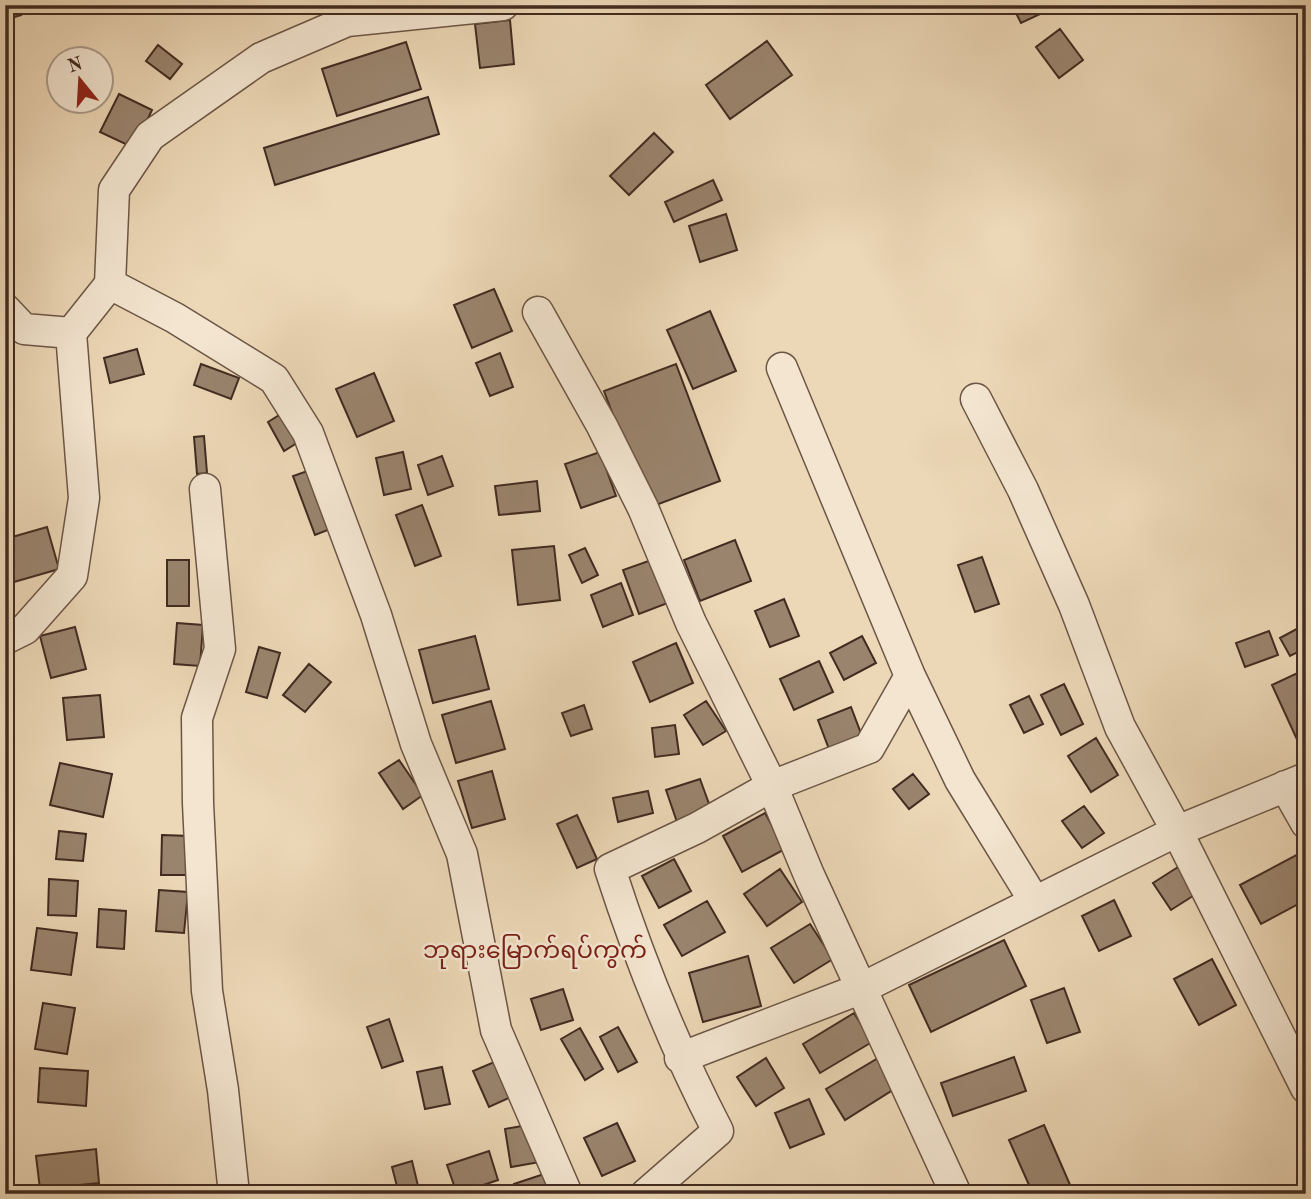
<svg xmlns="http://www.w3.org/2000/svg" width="1311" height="1199" viewBox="0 0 1311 1199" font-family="'Old Standard TT','Noto Sans Myanmar',serif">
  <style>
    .building { fill: #9a846e; stroke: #412b21; stroke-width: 2 }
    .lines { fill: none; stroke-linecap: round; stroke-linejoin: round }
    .minor-casing { stroke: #6c5646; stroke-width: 33 }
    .minor { stroke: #f3e5d0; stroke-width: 30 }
    .labels { text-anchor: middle; stroke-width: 5; stroke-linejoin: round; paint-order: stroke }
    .quarter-label { font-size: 24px; fill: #7a1f14; stroke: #f3e5d0 }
  </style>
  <rect width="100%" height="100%" fill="#ecd7b6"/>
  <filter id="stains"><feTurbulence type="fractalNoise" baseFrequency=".00286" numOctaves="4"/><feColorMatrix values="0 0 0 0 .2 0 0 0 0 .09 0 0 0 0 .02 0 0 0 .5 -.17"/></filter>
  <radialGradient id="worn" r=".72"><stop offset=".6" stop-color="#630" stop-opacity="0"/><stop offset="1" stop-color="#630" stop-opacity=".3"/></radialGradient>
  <path class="building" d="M5,5H17L21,15L5,20Z
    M1012,5H1057V6L1021,23Z
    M510,20L514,64L480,68L475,24Z
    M1060,29L1083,60L1059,78L1036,47Z
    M767,41L792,75L730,119L706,85Z
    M406,42L421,89L337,116L322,69Z
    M158,45L182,64L170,79L146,61Z
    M119,94L152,110L134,148L100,132Z
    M428,97L439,134L275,185L264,148Z
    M654,133L673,152L629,195L610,176Z
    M713,180L722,200L674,222L665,202Z
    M726,214L737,250L700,262L689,226Z
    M494,289L512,331L472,348L454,305Z
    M710,311L736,371L693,389L667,330Z
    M137,349L144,374L110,383L104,358Z
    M500,353L513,387L490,396L476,363Z
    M201,364L239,378L231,399L194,385Z
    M676,364L720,481L648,508L604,391Z
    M374,373L394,421L357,437L336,389Z
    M281,414L297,443L284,451L268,422Z
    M204,436L207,473L197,474L194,437Z
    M403,452L411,489L384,495L376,458Z
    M600,452L616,496L581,508L565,464Z
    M442,456L453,486L428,495L418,465Z
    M316,468L338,526L315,535L293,476Z
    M537,481L540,511L499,515L495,486Z
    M422,505L441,556L415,566L396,515Z
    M47,527L59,569L14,582L5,552V539Z
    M735,540L751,581L700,601L684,560Z
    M554,546L560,600L518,605L512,550Z
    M585,548L598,575L582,583L569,555Z
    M982,557L999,604L975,612L958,565Z
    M657,558L673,601L639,614L623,570Z
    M167,560H189V606H167Z
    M621,583L633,615L603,627L591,595Z
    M784,599L799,636L770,647L755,611Z
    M177,623L203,625L200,666L174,664Z
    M1306,624V648L1290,656L1280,638Z
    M75,627L86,669L51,678L40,636Z
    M1269,631L1278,655L1245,667L1236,643Z
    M475,636L489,689L433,703L419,650Z
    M862,636L876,663L844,680L830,653Z
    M676,643L693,683L650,702L633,662Z
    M259,647L280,653L267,698L246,692Z
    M819,661L833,692L794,710L780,679Z
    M309,664L331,682L305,712L283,695Z
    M1306,669V759L1272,685Z
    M1064,684L1083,724L1061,735L1041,695Z
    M100,695L104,737L67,740L63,698Z
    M1029,696L1043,724L1024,733L1010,705Z
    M491,701L505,749L456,763L442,715Z
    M706,701L726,731L703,745L684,715Z
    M584,705L592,729L571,736L562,713Z
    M851,707L865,744L832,757L818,720Z
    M675,725L679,754L655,757L652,728Z
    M1096,738L1118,775L1091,792L1068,756Z
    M399,760L423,795L403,809L379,773Z
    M60,763L112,774L103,817L50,805Z
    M492,771L505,819L472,828L458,781Z
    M913,774L929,794L909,809L893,789Z
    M700,779L712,812L678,825L666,790Z
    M648,791L653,813L618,822L613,798Z
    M1084,806L1104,833L1082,848L1062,821Z
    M765,813L785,849L742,872L723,836Z
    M577,815L597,859L577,868L557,824Z
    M59,831L86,834L83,861L56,859Z
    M162,835L190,836L189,875H161Z
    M1306,850V900L1261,924L1240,885Z
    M674,859L691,891L659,908L642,876Z
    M1178,867L1196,894L1171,910L1153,883Z
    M780,869L802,902L767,926L744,894Z
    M49,879L78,881L76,916L48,915Z
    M159,890L188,892L184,933L156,931Z
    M1114,900L1131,936L1099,951L1082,916Z
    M707,901L725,932L682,956L664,925Z
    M99,909L126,911L124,949L97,947Z
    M810,924L833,959L794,983L771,948Z
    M37,928L77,933L71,975L31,970Z
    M1004,940L1026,986L931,1032L909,985Z
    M748,956L761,1006L703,1022L689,973Z
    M1212,959L1236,1005L1199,1025L1174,979Z
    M1064,988L1080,1032L1047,1043L1031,1000Z
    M563,989L573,1020L541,1030L531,999Z
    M43,1003L75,1008L67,1054L35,1049Z
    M854,1013L872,1042L820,1073L803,1044Z
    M389,1019L403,1061L382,1068L367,1027Z
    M618,1027L637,1062L618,1072L600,1037Z
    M580,1028L603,1069L585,1080L561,1039Z
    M885,1054L899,1086L845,1120L826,1089Z
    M1014,1057L1026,1091L953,1116L941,1083Z
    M766,1058L784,1088L756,1106L737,1077Z
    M499,1060L515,1095L489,1107L473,1071Z
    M442,1067L450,1104L425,1109L417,1072Z
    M40,1068L88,1071L86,1106L38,1102Z
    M809,1099L824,1134L790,1148L775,1113Z
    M617,1123L635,1161L602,1176L584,1138Z
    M533,1124L540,1162L511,1167L505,1129Z
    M1044,1125L1074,1194H1033L1009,1140Z
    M96,1149L99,1183L40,1189L36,1156Z
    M489,1151L498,1180L457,1194L447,1165Z
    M412,1161L419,1190L399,1194L392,1167Z
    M544,1174L551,1194H517L514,1184Z"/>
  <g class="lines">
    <defs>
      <path id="minor" d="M110,284L175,318L274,379L308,433L376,615L416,744L462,854L496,1030L567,1194
        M5,309L24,329L71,333
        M538,312L602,426L643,508L691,623L772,786L809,875L956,1194
        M782,368L910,676L960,780L1035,902
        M976,399L1023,490L1074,605L1120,727L1177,831L1306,1088
        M205,489L220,649L197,718L198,803L207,991L223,1090L234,1194
        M5,639L25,629L72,576L84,498L71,333L110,284L114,190L150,136L261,58L347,21L503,5
        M1285,786L1306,823
        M680,1058L860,989L1177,831L1306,778
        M646,1194L718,1131C674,1046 639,959 610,869L697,828L772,786L869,748L910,676"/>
    </defs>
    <use href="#minor" class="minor-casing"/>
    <use href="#minor" class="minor"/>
  </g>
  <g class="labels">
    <g class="quarter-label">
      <text x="535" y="958">ဘုရားမြောက်ရပ်ကွက်</text>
    </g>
  </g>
  <rect width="1311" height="1199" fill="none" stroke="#ecd7b6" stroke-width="28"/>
  <rect x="7" y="7" width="1297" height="1185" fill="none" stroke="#412b21" stroke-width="3.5"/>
  <rect x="14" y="14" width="1283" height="1171" fill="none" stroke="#412b21" stroke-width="2"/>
  <g transform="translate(80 80) rotate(342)"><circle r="33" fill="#f3e5d0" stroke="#ac9b8a" stroke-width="2"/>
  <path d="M0-5L12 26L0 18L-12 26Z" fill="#8f2418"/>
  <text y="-10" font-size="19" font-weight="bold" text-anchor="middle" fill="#412b21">N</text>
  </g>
  <rect width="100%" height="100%" filter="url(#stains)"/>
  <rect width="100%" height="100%" fill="url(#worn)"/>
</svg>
